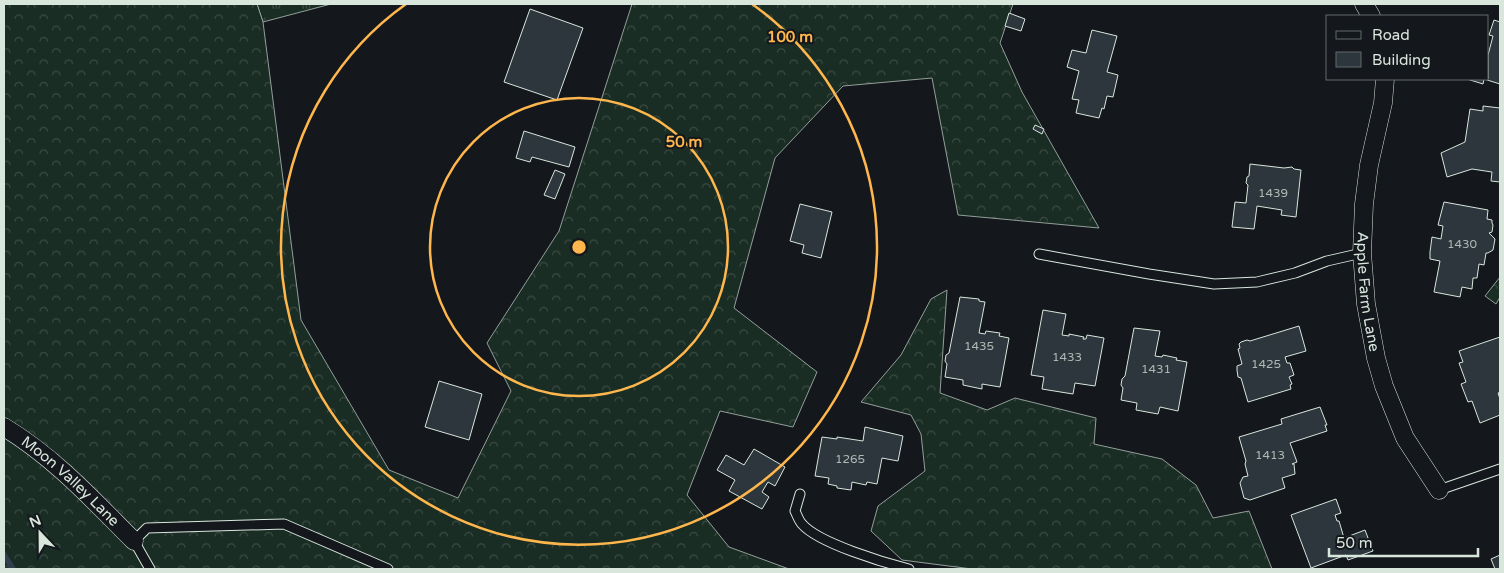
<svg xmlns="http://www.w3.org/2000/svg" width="1504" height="573" viewBox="0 0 1504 573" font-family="'Varela Round',sans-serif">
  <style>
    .grass { fill: url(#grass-tufts); stroke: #939e99 }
    .forest { fill: url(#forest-crowns); stroke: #939e99 }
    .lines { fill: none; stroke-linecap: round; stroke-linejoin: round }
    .stream { stroke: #2f3f4d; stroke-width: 6 }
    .building { fill: #2c363c; stroke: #d8e6dc }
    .service-casing { stroke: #d8e6dc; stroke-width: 11 }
    .minor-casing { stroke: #d8e6dc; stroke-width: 19 }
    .service { stroke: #14181c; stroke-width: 9 }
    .minor { stroke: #14181c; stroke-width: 18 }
    .ring { fill: none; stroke: #ffb74d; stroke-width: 2.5 }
    .labels { text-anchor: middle; stroke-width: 4; stroke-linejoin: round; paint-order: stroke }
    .number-label { font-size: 12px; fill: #adbab4 }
    .street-label { font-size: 15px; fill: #d8e6dc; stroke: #14181c }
    .centre { fill: #ffb74d; stroke: #14181c; stroke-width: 2.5 }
    .ring-label { font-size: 15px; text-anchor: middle; font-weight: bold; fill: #ffb74d; stroke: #14181c; stroke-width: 4; stroke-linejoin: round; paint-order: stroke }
  </style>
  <defs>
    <pattern id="grass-tufts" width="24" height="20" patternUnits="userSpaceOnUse" patternTransform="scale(1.25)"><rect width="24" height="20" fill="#1a2d24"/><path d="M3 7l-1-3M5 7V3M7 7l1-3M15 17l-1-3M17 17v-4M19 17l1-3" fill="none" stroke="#3b4b43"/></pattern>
    <pattern id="forest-crowns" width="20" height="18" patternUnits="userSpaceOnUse" patternTransform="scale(1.25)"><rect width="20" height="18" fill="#1a2d24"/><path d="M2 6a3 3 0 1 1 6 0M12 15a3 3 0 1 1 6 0" fill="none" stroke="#3b4b43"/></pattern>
  </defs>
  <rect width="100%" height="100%" fill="#14181c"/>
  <path class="grass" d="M257,4H331L263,22Z"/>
  <path class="forest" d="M4,4H257L263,22L301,320L389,470L458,498L511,391L487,343L559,231L632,4H1013L1000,43L1022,92L1099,228L958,215L932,78L843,86L775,158L734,308L817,372L793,427L720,411L687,495L729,547L789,569H4Z
    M1500,277V297L1496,304L1485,296Z
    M947,290L940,393L987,410L1015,398L1096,418L1094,444L1162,459L1196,485L1213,518L1249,511L1272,569H972L902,560L871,531L878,506L925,471L921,434L911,415L861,402L901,355L931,299Z"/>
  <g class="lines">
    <path class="stream" d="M4,555L13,569"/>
  </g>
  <path class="building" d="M530,9L583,28L557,100L504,82Z
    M1009,13L1025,19L1021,31L1005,26Z
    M1494,20L1500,22V84L1484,79L1483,84L1467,79H1488V55L1493,36L1489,35Z
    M1092,30L1117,36L1107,72L1118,75L1113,97L1107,96L1104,109L1102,108L1099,118L1076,113L1079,100L1072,99L1079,71L1067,67L1072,50L1086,53Z
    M1483,106L1500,108V182L1491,181L1492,172L1472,169L1447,177L1441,153L1465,142L1470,109L1483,111Z
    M1035,125L1044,129L1042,134L1033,129Z
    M524,131L575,147L569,167L532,157L530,162L516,158Z
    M1250,164L1284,168L1292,167L1294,169L1301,170L1296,217L1281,215L1282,210L1257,206L1254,229L1232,227L1235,202L1246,203L1248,185L1246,183L1247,177L1249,176Z
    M555,170L565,174L555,199L544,195Z
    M1444,202L1488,210L1487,219L1492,220V223L1493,225L1492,232L1489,233L1495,239L1493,250L1488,253H1486L1484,265L1479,264L1477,278H1473L1472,289L1462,287L1460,297L1434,292L1440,261L1430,259V252L1432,237L1441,239L1443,226L1438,225Z
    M800,204L832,212L821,258L802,253L804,245L790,241Z
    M960,297L979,299V301L985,302L979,333L985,334L986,331L1000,333L999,336L1009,338L1000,387L982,384V389L963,385V380L945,377L947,364L945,361L946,355L949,353Z
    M1043,310L1066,314L1062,335L1069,336V334L1084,337L1083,339H1086L1087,335L1104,338L1095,386L1075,383L1073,394L1042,389L1044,377L1031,375Z
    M1299,326L1306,351L1285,357L1287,363H1290L1294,375L1289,377L1292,384L1290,385L1291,389L1248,402L1241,378L1238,377L1237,370V366L1242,364L1238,349L1240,348L1239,344L1241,342L1247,340L1250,341Z
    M1134,328L1160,331L1155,356L1162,357L1163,355L1177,358L1176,360L1187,362L1178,411L1160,407L1158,414L1136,410L1137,403L1121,400L1123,388L1121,385L1122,379L1125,376Z
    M1500,337V392L1498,393L1500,399V415L1480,423L1472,401L1468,402L1461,384L1466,382L1459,363L1463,362L1459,351Z
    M439,381L482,394L469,440L425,427Z
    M1320,407L1327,425H1325L1327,431L1290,443L1297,462L1292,464H1294L1295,474L1282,478L1285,488L1250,500L1244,498L1240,483L1243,477L1248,476L1245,464L1246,461L1239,437L1282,424L1281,419Z
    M865,427L903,436L898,461L882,458L877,484L867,482L866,485L852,482L851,490L837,488V486L828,484L829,478L815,476L822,437L837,439V437L863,441Z
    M754,449L785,467L775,486L768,482L762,492L769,497L762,509L729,491L735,480L717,470L726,455L744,465Z
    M1336,499L1341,513L1335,515L1337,521H1339L1344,538L1365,530L1373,551L1348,560L1346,555L1311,568L1291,515Z
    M1500,555V569H1495L1491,559Z"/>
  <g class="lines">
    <defs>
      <path id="service" d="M1039,254L1149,274L1214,284L1257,282L1295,273L1327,261L1362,253
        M1439,490L1500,469
        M800,494L795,511C797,515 799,521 802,524C818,543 885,563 909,569
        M150,569L134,541L147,528L284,524L388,569"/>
      <g id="minor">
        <path d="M1364,4L1371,16"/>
        <path id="s1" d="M1385,79L1383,103L1369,165L1364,204L1362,253L1366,304L1376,358L1384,386L1405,438L1439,490"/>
        <path id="s2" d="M4,427C55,458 92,499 134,541"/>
      </g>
    </defs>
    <use href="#service" class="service-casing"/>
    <use href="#minor" class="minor-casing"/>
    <use href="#service" class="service"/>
    <use href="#minor" class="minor"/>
  </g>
  <g class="ring">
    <circle cx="579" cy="247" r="149"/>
    <path d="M752 4A298 298 0 1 1 406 4"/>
  </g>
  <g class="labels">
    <g class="number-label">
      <text x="1273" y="197">1439</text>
      <text x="1462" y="248">1430</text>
      <text x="979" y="350">1435</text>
      <text x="1067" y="361">1433</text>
      <text x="1266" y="368">1425</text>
      <text x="1156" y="373">1431</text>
      <text x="1270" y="459">1413</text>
      <text x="850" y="463">1265</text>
    </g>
    <g class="street-label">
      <text dy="5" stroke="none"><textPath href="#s1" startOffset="215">Apple Farm Lane</textPath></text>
      <text dy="5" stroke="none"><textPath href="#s2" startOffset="86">Moon Valley Lane</textPath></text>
    </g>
  </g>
  <circle cx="579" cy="247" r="8" class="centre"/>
  <g class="ring-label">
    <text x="790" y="42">100 m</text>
    <text x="684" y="147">50 m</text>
  </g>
  <rect width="1504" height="573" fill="none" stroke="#d8e6dc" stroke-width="10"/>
  <rect x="1326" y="15" width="162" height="65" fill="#14181c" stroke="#626a69"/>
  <rect x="1336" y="31" width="25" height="8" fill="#14181c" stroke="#626a69"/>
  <text x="1372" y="40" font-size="15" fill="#d8e6dc">Road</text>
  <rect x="1336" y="52" width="25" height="15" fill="#2c363c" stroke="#626a69"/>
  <text x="1372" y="65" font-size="15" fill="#d8e6dc">Building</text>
  <g transform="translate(40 533) rotate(338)" stroke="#14181c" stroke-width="4" paint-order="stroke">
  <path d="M0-4L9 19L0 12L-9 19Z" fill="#d8e6dc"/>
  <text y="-8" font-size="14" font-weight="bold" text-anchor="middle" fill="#d8e6dc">N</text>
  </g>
  <path d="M1329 548v8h149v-8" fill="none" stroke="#d8e6dc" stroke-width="2.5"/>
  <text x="1336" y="548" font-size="15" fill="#d8e6dc" stroke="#14181c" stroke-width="4" paint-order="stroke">50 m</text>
</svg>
